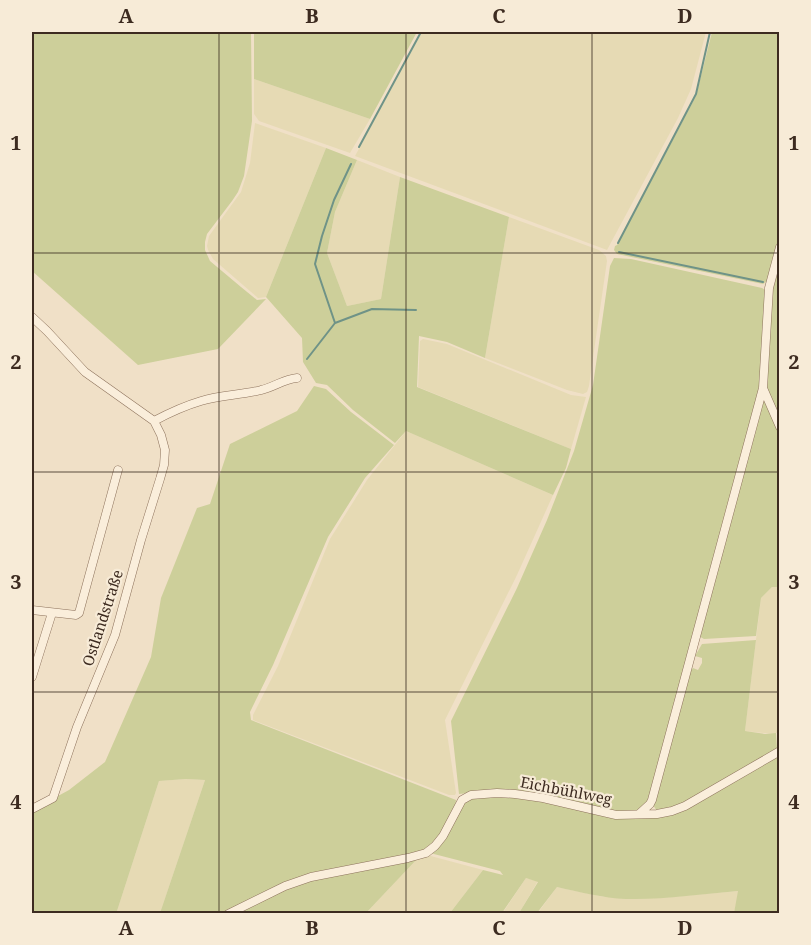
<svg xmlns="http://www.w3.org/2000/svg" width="811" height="945" viewBox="0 0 811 945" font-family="'Noto Serif',serif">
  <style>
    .farmland { fill: #e6dab4 }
    .green { fill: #cdcf9a }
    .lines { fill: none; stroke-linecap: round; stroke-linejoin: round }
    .stream { stroke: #6f9387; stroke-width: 2 }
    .minor-casing { stroke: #8d725c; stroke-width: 9 }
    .minor { stroke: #faeedb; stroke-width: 8 }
    .grid { fill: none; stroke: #3d2b20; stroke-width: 1.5; stroke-opacity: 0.55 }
    .labels { text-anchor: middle; stroke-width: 4.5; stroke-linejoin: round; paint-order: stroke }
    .street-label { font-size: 15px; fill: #3d2b20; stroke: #f7ebd7 }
    .neatline { fill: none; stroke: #3d2b20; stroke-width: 2 }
    .grid-label { font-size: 20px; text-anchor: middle; font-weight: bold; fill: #3d2b20 }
  </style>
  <rect width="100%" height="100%" fill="#f0e0c7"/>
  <path class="farmland" d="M422,32H706L691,89L678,118L607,250L355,156Z
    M254,79L370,119L350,153L259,121L254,114Z
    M255,123L326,148L266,297L258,298L213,259L208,250L207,246L209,236L241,192L250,163Z
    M357,160L400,177L381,299L347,306L327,253L335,212Z
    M509,217L599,250L606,256L607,261L598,323L589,386L587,392L583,394L567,390L485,358Z
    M423,339L447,344L571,395L586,397L571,449L418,387L420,341Z
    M406,431L553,495L517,575L445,720L456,793L455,795H449L253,720V715L278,666L330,539L367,480Z
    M772,587H779V732L774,734L745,731L761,598Z
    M186,779L205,780L160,913L126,914L117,911L159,781Z
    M427,855L483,870L450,913L365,914L419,857Z
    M526,878L538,881L519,913L502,914Z
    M557,887L604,897L660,898L739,891L734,913L537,914Z"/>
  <path class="green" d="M32,32H251L252,121L244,176L238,192L232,201L207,234L205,242V250L210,261L241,287L257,300L266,299L218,349L138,365L32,271Z
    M254,32H417L370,119L254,79Z
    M712,32H779L780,240L770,279L763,284L617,254L614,250L615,246L617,245L696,96Z
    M326,148L357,160L335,212L327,253L347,306L381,299L400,177L509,217L485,358L447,342L419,336L417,387L571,449L566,468L553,495L406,431L395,443L353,410L327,385L316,383L303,362L302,338L266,297Z
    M614,258L631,259L762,288L765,290L767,296L760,389L649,801L641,810L622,813L488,791L459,794L451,721L517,588L547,520L574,451L593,385L610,266Z
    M779,260V419L770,397L765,382L773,286Z
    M314,386L326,389L351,412L394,445L365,478L328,537L273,665L250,712L251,720L456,800L455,808L442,836L426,850L288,882L222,913H160L205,780L186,779L159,781L117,911L126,913H32V812L56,800L58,796L69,790L105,762L151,657L161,598L197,508L210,504L230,444L297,411Z
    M768,401L779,430V587H772L761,598L756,636L704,639L697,635L763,402Z
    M756,640L745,731L765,734L776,733L777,749L675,808L657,811L653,805L688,673L693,668L698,670L702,663V658L695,656L702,644Z
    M779,755V913H734L738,891C701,894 663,900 626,899C603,898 579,892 557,887L537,913H519L538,882L526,878L502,913H450L483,870L503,875L500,871L430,853L464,803L473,798L515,796L611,816L668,815Z
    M419,857L366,913L232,914L285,889L311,879Z"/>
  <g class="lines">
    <path class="stream" d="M359,147L421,32
      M618,243L696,94L710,32
      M619,252L763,282
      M335,323L372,309L416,310
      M307,359L335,323L315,264L322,236L334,200L351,164"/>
    <defs>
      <path id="minor" d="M32,317L47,331L85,372L154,421L161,435L165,450L164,465L160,479L141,540L115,635L77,727L53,798L32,809
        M763,388L780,427
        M154,421C169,413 184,406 201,401C220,395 242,395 261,390C274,387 284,379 297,378
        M32,610L76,615L79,613L118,470
        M32,677L52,613
        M639,814L650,804L652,800L763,388L769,288L780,247
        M228,914L285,886L311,877L408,858L426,853L435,846L443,836L462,800L471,795L497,793L515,794L543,798L616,815L657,814L672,811L685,806L780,751"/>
    </defs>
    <use href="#minor" class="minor-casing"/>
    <use href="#minor" class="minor"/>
  </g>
  <path class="grid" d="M219,32V914M406,32V914M592,32V914M32,253H780M32,472H780M32,692H780"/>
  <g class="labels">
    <g class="street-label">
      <text transform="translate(103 618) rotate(-72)" y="5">Ostlandstraße</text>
      <text transform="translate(566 791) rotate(11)" y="5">Eichbühlweg</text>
    </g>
  </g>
  <rect width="811" height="945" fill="none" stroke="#f7ebd7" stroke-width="66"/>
  <rect x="33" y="33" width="745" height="879" class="neatline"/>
  <g class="grid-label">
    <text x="126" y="23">A</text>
    <text x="312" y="23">B</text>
    <text x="499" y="23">C</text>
    <text x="685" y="23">D</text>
    <text x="16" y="150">1</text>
    <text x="794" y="150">1</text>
    <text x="16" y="369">2</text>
    <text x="794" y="369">2</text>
    <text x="16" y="589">3</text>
    <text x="794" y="589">3</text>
    <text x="16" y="809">4</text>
    <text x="794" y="809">4</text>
    <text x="126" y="935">A</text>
    <text x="312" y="935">B</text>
    <text x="499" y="935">C</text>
    <text x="685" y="935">D</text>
  </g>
</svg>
